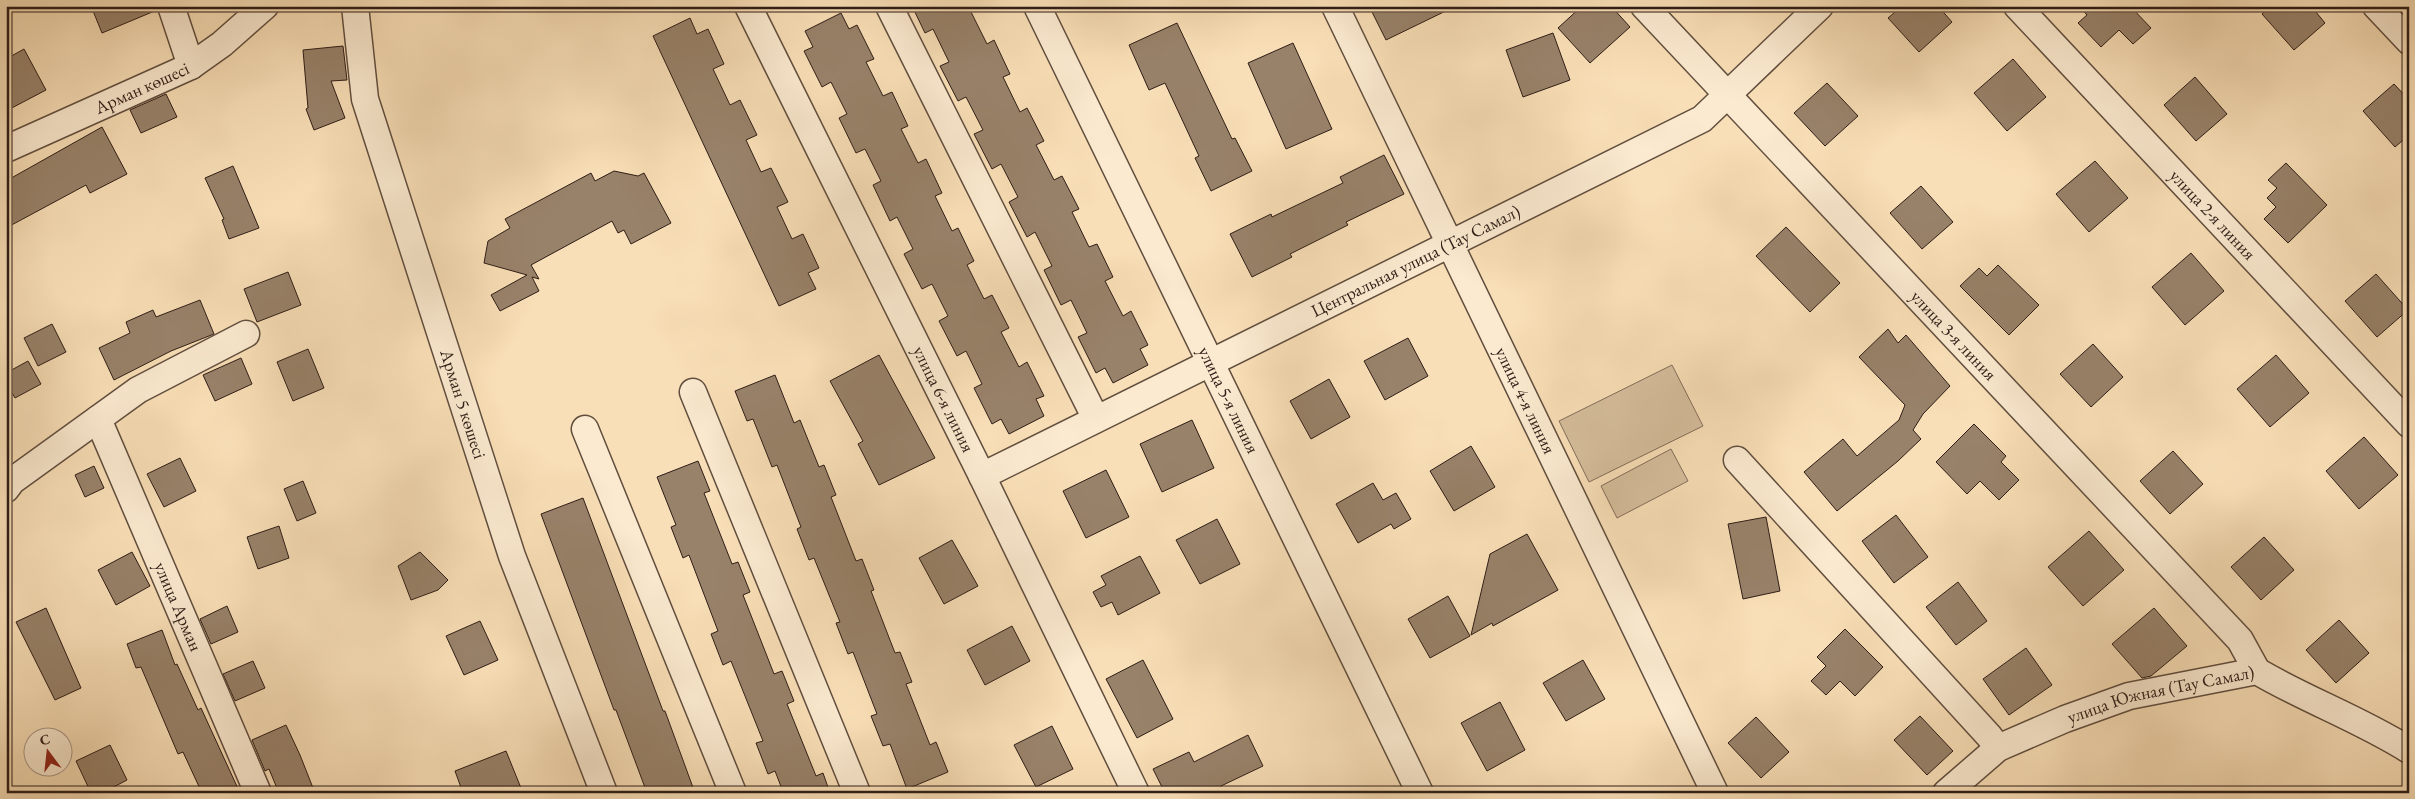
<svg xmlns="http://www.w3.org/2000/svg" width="2415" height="799" viewBox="0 0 2415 799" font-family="'EB Garamond',serif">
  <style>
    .green { fill: #d6be9c; stroke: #826e5a }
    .building { fill: #98826a; stroke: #2e1d17 }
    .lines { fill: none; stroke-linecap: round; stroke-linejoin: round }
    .minor-casing { stroke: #614e3f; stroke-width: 29 }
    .minor { stroke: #fbead0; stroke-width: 26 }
    .labels { text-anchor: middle; stroke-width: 4; stroke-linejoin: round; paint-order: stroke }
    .street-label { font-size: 18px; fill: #2e1d17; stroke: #fbead0 }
  </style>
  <rect width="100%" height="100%" fill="#f9dfb7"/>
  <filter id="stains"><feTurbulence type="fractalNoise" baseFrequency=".004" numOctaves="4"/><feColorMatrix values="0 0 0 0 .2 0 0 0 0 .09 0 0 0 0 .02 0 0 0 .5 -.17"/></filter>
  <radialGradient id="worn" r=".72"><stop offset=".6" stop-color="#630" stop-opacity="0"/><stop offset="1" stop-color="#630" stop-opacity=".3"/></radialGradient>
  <path class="green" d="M1672,365L1703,426L1589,482L1559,421Z
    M1671,449L1688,481L1617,518L1601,486Z"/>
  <path class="building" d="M91,6H156L157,10L102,33Z
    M912,6H968L987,44L994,40L1010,74L1003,77L1020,112L1027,108L1044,141L1036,145L1054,180L1062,176L1079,209L1072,212L1089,247L1097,244L1113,277L1105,281L1123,316L1131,311L1148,345L1140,349L1148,365L1113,383L1105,368L1096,373L1078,337L1087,333L1071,300L1061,305L1044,270L1052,266L1035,232L1027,237L1009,202L1018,197L1001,164L992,169L974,134L983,130L966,97L958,101L940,66L949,62L933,29L925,33Z
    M1369,6H1456L1386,40Z
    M1582,6H1611L1630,27L1590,63L1558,28Z
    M1902,6H1938L1952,22L1919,52L1888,18Z
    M2079,6H2130L2151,28L2133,44L2119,30L2101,47L2078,23L2087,15Z
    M2271,6H2311L2325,23L2294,50L2262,14Z
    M841,13L849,29L857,25L874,59L866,62L883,96L892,92L908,126L901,129L918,163L926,159L942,193L935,196L952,231L958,228L974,261L967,265L984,299L992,295L1009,328L1001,332L1019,367L1027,362L1044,396L1036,399L1044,416L1009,434L1001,419L992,424L974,388L982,384L966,351L957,356L939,321L948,316L932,284L922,289L904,254L913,249L897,217L890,221L873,185L881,181L865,149L856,153L839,118L847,114L831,82L822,87L804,51L813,47L805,31Z
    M690,18L697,34L708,29L724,64L713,69L730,105L740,100L757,135L746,140L761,172L771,168L788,202L777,207L792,239L803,234L819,268L808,273L816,289L779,306L653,36Z
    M1177,23L1232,139L1235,138L1252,171L1211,191L1195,158L1199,156L1165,83L1149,90L1129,45Z
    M1553,33L1570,80L1523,97L1506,50Z
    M1293,43L1332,129L1286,149L1248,63Z
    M343,46L347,80L331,81L345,118L314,130L306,109L308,108L303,50Z
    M24,49L46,90L6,111V59Z
    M2013,59L2046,97L2007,131L1974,93Z
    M2195,77L2227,114L2196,141L2164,105Z
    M1827,83L1858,116L1825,146L1794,113Z
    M2394,84L2409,100V135L2395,147L2363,111Z
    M166,94L177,117L141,133L130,110Z
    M102,127L127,174L90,193L86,185L6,228V181Z
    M1384,155L1404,194L1346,222L1348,225L1290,254L1292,257L1252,277L1230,234L1271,214L1272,217L1343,183L1340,177Z
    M2095,161L2128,198L2089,232L2056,194Z
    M2286,163L2327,205L2288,243L2264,219L2276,207L2267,198L2277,188L2268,180Z
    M233,166L259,228L229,239L222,220L224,219L205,178Z
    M614,171L638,176L644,173L671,223L631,244L624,230L618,233L612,221L531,265L539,279L532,277L539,291L500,311L491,295L527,275L484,263L488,241L510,228L505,219L591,173L595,181Z
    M1921,186L1953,222L1922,249L1890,213Z
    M1786,227L1840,283L1810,312L1756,256Z
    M2191,253L2224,291L2185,325L2152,287Z
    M1998,265L2039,305L2009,335L1960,286L1979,268L1987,276Z
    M288,272L301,305L257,322L244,289Z
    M2376,274L2408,310L2377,337L2345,301Z
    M200,300L214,334L171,351L114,380L99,348L130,333L126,322L153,310L156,317Z
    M52,324L66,352L38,366L24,338Z
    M1888,329L1898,343L1906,335L1950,386L1923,414L1913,430L1921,439L1898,461L1837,511L1804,472L1843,439L1857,456L1899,420L1905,405L1859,357Z
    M1408,338L1428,376L1385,400L1364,361Z
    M2093,344L2123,377L2091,407L2060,374Z
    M308,349L324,388L293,401L277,362Z
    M879,355L935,458L879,485L858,444L863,441L830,381Z
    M2276,355L2309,393L2270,427L2237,389Z
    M241,358L252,384L215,401L203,375Z
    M28,361L41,384L15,398L6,383V373Z
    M775,375L794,423L800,420L819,467L824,465L836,495L831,497L856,561L862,559L874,590L871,591L895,653L900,652L912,682L906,684L930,745L936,742L948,772L907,789L890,744L883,746L871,716L877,714L853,652L848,654L836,623L840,622L814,558L809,560L797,529L801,527L777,465L772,467L753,419L747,421L735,391Z
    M1329,379L1350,417L1311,439L1290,401Z
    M1192,420L1214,468L1162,492L1140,444Z
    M1974,424L2006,456L2001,462L2019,480L1999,500L1980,481L1967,494L1936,462Z
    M2364,437L2398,475L2359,509L2326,471Z
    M1471,446L1495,487L1454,511L1430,471Z
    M2173,451L2203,484L2170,514L2140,481Z
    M180,458L196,491L164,507L147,474Z
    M698,461L710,491L704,493L732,564L738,562L750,592L743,595L774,674L782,671L794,701L787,704L816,776L823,773L830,793H776L782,789L775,771L768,774L756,743L763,741L731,661L723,665L711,634L718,631L689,555L683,558L671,527L676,525L657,477Z
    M94,466L104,488L85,497L75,475Z
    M1106,470L1129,517L1086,538L1063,491Z
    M303,481L316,513L297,521L284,489Z
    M1373,483L1383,500L1396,493L1411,519L1394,529L1391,524L1358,543L1336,504Z
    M583,498L663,711H665L695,793H647L616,710H614L541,514Z
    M1896,515L1928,557L1894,583L1862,541Z
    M1766,517L1780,591L1743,599L1728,524Z
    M1217,519L1240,564L1200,584L1176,540Z
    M279,526L289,558L258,569L247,537Z
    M2089,531L2124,570L2083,606L2048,567Z
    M1527,534L1558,590L1493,626L1492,623L1471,635L1490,554Z
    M2264,537L2294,570L2261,600L2231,567Z
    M952,540L978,586L944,604L919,558Z
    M132,552L150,586L116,605L98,570Z
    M420,552L448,580L438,590L411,600L398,566Z
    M1140,556L1160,593L1118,615L1112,602L1101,607L1093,592L1106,585L1101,576Z
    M1958,582L1987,621L1956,645L1926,607Z
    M1448,596L1470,636L1430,658L1408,619Z
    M227,606L238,632L211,644L200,619Z
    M46,608L81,688L55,700L16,622Z
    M2154,608L2187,646L2151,676L2142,678L2112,644Z
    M2339,620L2369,653L2336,683L2306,650Z
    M480,621L498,660L464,675L446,636Z
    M1012,626L1030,661L985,685L967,650Z
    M1845,629L1883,667L1855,696L1840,681L1826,695L1811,681L1826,666L1817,657Z
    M162,630L175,665L177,664L198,710L201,708L240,793H202L183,752L178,754L141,667L136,668L127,644Z
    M2026,648L2052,685L2009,715L1983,679Z
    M1143,660L1173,719L1137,738L1106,679Z
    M1583,660L1605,699L1566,721L1543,683Z
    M253,661L265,688L235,701L223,674Z
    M1500,702L1525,750L1487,771L1461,723Z
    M1920,716L1953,751L1927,775L1894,740Z
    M1756,717L1789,752L1761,778L1728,743Z
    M286,725L300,755L315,793H279L269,769L265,771L252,740Z
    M1052,726L1073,769L1036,787L1014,745Z
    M1248,735L1263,766L1221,786L1224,793H1165L1153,769L1189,752L1194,762Z
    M110,745L127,780L102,793H91L76,761Z
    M506,751L523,793H463L455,771Z"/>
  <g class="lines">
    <defs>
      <g id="minor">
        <path d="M171,6L191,66"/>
        <path id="s1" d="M355,6L365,99L512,556L604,793"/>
        <path id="s2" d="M748,6L982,476L1136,793"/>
        <path d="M889,6L1096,419"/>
        <path id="s3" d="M1037,6L1420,793"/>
        <path id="s4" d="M1335,6L1715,793"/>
        <path id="s5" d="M1644,6L2240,640L2257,671"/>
        <path id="s6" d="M2017,6L2409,424"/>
        <path d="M2376,6L2409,41"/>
        <path id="s7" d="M6,149L191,66L222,44L265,6"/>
        <path d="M693,392L857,793"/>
        <path id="s8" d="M98,419L258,793"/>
        <path d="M585,429L733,793"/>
        <path d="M1737,460L1989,736L1998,748"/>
        <path id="s9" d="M982,476L1702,119L1820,6"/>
        <path d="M6,489L12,481L138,390L246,334"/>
        <path id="s10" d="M1946,793L1998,748L2065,719L2129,696L2257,671C2306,700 2360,719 2409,750"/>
      </g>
    </defs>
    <use href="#minor" class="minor-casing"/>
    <use href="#minor" class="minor"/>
  </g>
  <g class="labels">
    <g class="street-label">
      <text dy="6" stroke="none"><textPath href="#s7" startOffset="149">Арман көшесі</textPath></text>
      <text dy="6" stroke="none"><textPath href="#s6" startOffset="286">улица 2-я линия</textPath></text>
      <text dy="6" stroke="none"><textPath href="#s9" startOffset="484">Центральная улица (Тау Самал)</textPath></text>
      <text dy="6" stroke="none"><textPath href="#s5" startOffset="452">улица 3-я линия</textPath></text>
      <text dy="6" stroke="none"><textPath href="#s2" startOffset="439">улица 6-я линия</textPath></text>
      <text dy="6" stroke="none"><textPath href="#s3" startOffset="438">улица 5-я линия</textPath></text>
      <text dy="6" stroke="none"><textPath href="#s4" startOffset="438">улица 4-я линия</textPath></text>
      <text dy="6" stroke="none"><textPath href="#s1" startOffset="414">Арман 5 көшесі</textPath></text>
      <text dy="6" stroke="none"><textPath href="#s8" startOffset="204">улица Арман</textPath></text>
      <text dy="6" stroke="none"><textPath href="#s10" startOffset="241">улица Южная (Тау Самал)</textPath></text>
    </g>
  </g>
  <rect width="2415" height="799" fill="none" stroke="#f9dfb7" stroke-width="25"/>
  <rect x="8" y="8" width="2400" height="784" fill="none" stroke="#2e1d17" stroke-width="2.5"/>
  <rect x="12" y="12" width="2390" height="774" fill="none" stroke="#2e1d17"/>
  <g transform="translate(48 752) rotate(345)"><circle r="24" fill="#fbead0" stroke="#a99886"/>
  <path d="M0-4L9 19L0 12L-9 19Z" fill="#8f2418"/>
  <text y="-8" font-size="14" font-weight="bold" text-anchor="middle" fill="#2e1d17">С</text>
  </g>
  <rect width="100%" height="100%" filter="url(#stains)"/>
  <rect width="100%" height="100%" fill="url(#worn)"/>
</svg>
